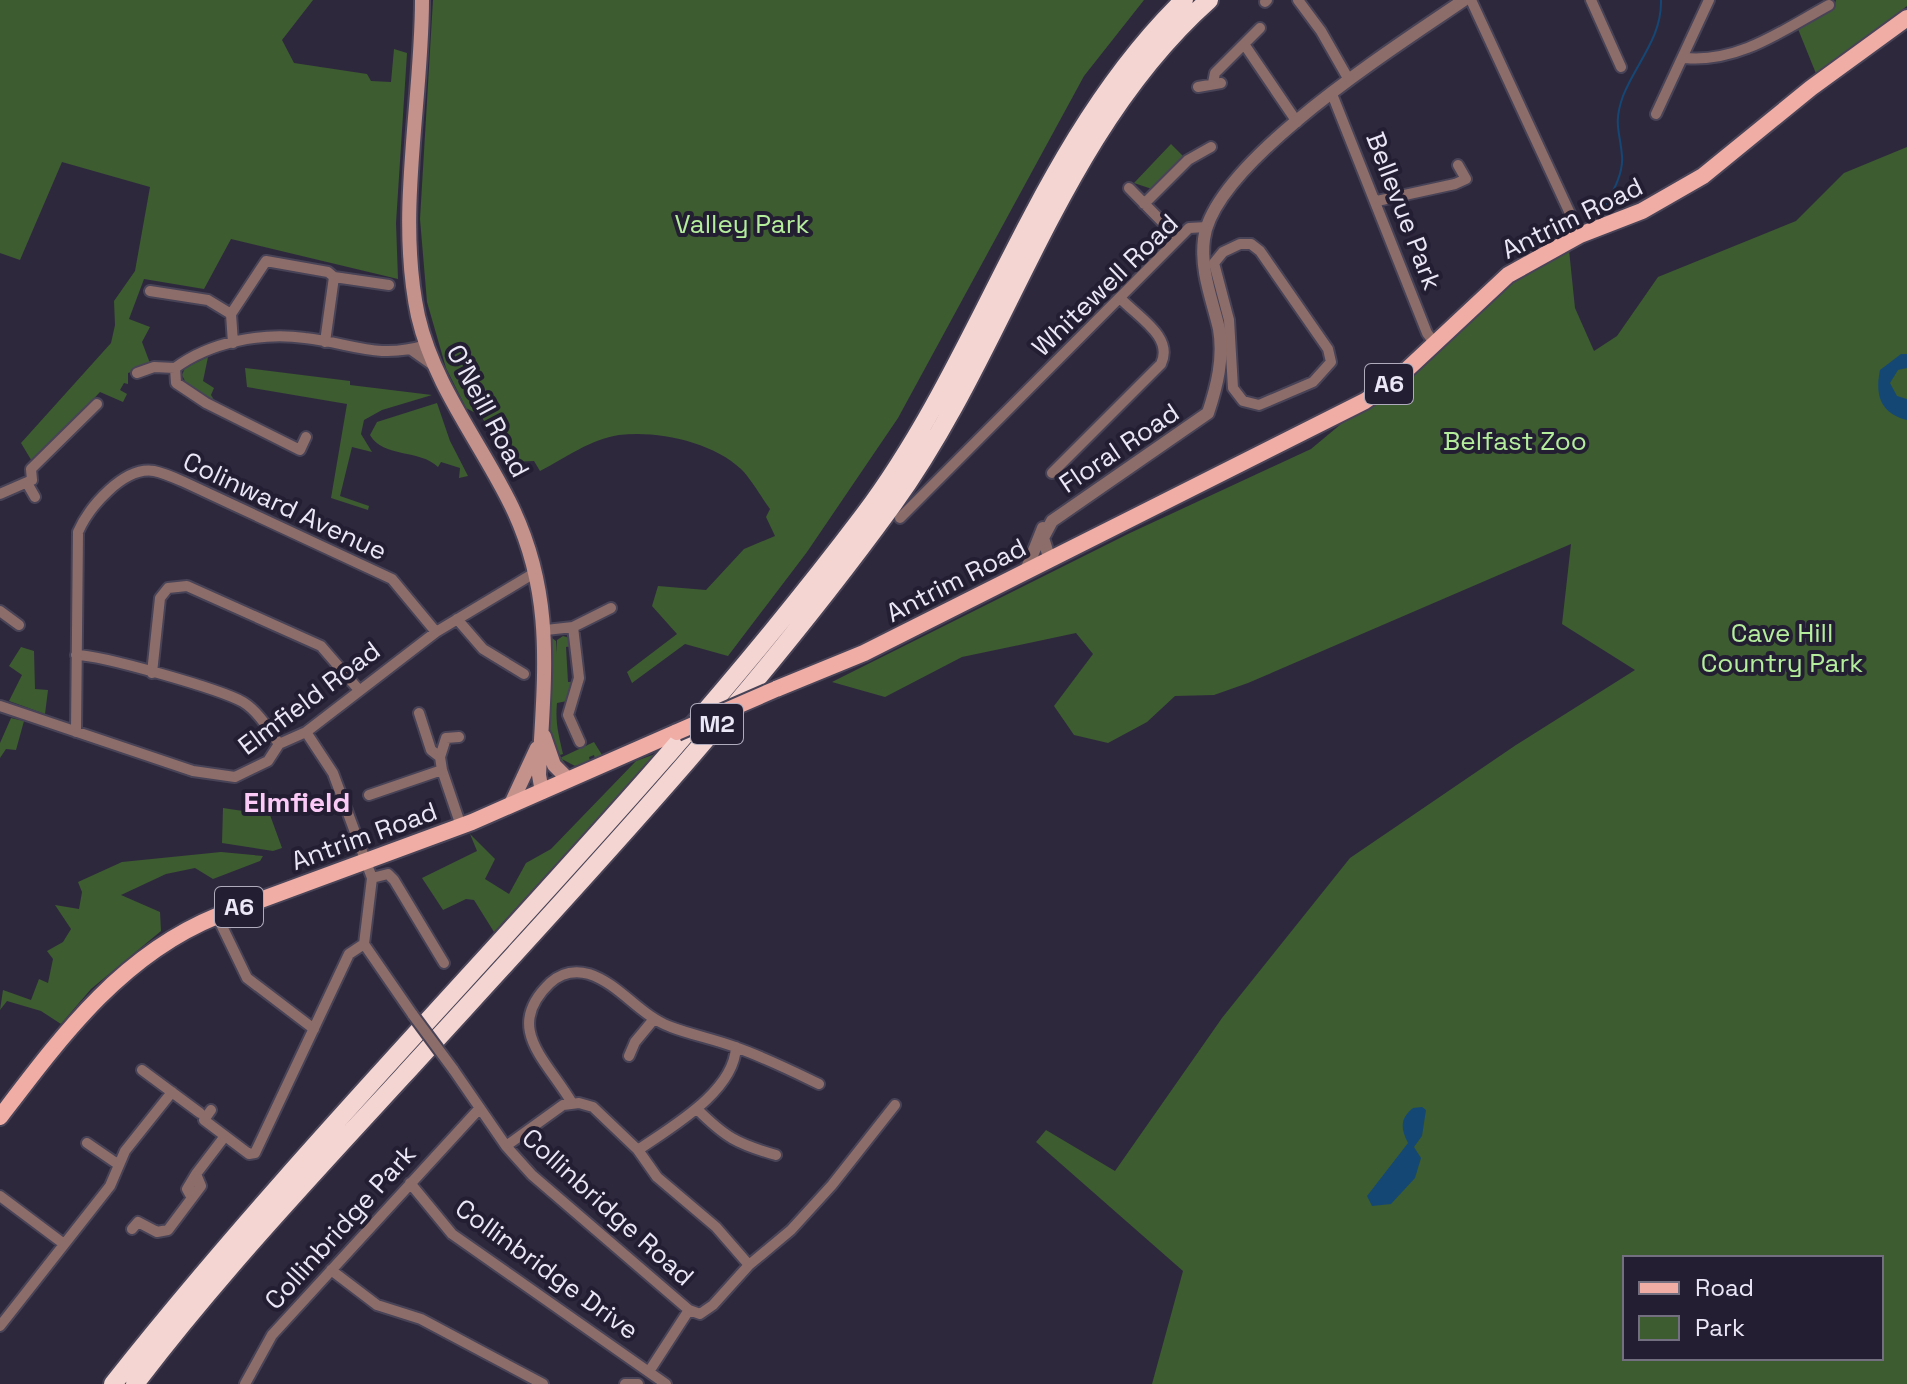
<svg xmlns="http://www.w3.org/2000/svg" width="1907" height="1384" viewBox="0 0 1907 1384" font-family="'Space Grotesk',sans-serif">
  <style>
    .green { fill: #3d5c30; fill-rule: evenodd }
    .water { fill: #154774 }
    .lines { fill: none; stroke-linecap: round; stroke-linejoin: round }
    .stream { stroke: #154774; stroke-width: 2 }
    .minor-casing { stroke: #484357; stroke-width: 14 }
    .tertiary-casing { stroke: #484357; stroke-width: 16 }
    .secondary-casing { stroke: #484357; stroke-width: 18 }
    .primary-casing { stroke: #484357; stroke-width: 20 }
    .motorway-casing { stroke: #484357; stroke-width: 22 }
    .minor { stroke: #8d6d69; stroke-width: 10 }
    .tertiary { stroke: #8d6d69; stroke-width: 12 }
    .secondary { stroke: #c4918b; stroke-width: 14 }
    .primary { stroke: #efada5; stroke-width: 16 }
    .motorway { stroke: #f5d5d1; stroke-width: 18 }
    .minor-bridge-casing { stroke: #484357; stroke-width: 14; stroke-linecap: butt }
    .primary-bridge-casing { stroke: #484357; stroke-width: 20; stroke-linecap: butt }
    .minor-bridge { stroke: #8d6d69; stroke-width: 10 }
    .primary-bridge { stroke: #efada5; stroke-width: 16 }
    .labels { text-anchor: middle; stroke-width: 8; stroke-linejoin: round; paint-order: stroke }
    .shield { fill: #241e33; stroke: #afabbc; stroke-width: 2 }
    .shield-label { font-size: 24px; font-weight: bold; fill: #ebe7f6 }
    .street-label { font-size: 26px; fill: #ebe7f6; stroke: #241e33 }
    .park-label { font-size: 26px; fill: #b4ee9d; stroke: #241e33 }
    .neighbourhood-label { font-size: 28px; font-weight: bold; fill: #fccaf6; stroke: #241e33 }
  </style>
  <rect width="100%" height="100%" fill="#2e283d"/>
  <path class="green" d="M0,0H313L282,40L294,63L367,74L371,81L391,82L394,49L407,53L396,223L398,279L231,239L204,289L144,279L129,319L150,327L142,342L151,366L128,373V384L124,383L120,390L127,394L123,402L100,392L33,463L21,443L111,343L115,325L114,301L135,271L150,187L62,162L20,260L0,253Z
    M433,0H1144L1084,76L898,418L807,552L728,656L685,644L632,683L627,672L677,634L652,606L658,586L706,590L744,549L775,536L766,517L770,509C761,497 752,480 741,469C713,442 657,430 619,435C591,439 565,458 540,471L534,461L510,462L481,416L466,408L446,368L427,302L420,219Z
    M1836,0H1907V6L1817,76L1798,29L1834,7Z
    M1171,144L1184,157L1152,189L1134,183Z
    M1907,147V1384H1152L1183,1271L1036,1142L1046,1130L1115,1171L1222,1018L1350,858L1516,745L1635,670L1562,624L1571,544L1248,683L1214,695L1175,696L1147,722L1108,743L1074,735L1054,706L1093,654L1076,633L962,657L885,697L832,682L1130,533L1311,449L1347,419L1412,378L1502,289L1569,250L1575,308L1594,351L1617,336L1658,277L1796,221L1844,173ZM1625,1258H1881V1358H1625Z
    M208,357L203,381L214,388L211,395L216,403L188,387L182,375L185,368Z
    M245,368L350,381V385L432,395L382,410L364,420L361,434L372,452L352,447L340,496L369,506L368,510L331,498L347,404L247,387Z
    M437,403L450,441L468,476L459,478L460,468L441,462L438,467C420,449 383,458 370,435L377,422Z
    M563,636L570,638L573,646L566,647L568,682H574L567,701L557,703C555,723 559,736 563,754L560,755L552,735V707V744L566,765L560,768L548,738L552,638L556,641V654L557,640Z
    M21,647L34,651L35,689L48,690L45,714L9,701L22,675L9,666Z
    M11,718L24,721L16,750L6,749L0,758V743Z
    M594,742L602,755L595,759L594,755L589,757L590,761L575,766L560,758Z
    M658,753L494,932L474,900L466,899L443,910L422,878L477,851L470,834L495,859L485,879L509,894L526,863L551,849L636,761Z
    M223,808L270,815L282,848L273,851L222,843Z
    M221,852L263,856L260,861L213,879L195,868L166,874L121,895L160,912L161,931L91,989L61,1024L41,1011L7,1001L0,1010L3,990L31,1000L39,979L48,983L53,959L47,951L63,942L71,929L55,905L79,909L82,892L78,882L122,862Z"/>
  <path class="water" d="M1901,354H1907V368L1898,370L1890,383L1897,396L1907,399V420C1880,413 1875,395 1880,370Z
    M1422,1107L1426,1110L1422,1136L1414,1147L1421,1158L1415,1178L1391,1204L1372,1206L1367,1196L1408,1143C1399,1126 1402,1117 1413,1108Z"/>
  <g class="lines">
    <path class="stream" d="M1599,219C1607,201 1624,177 1622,156C1620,131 1613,124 1623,96C1636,63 1662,38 1661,0"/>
    <defs>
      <path id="minor" d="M1298,0L1321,31L1349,80
        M1471,0L1580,235
        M1591,0L1621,67
        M1265,2L1267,0
        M1244,44L1297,122
        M1685,58C1739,63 1783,30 1829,5
        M1213,83L1215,73L1260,28
        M1198,87L1221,83
        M1332,94L1427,333L1435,344
        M1656,114L1709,0
        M1129,188L1178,238
        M1377,201L1455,184L1466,179L1458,165
        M1144,204L1188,160L1211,147
        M1240,244H1251L1260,251L1328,349L1331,362L1313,382L1259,405L1243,401L1233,388L1229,320L1214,263L1223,252Z
        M334,277L389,285
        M150,291L208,300L231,314
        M233,343L231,314L266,261L328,272L334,277L325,342
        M410,349L434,366
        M137,373L154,367L175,368
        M306,437L300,450L206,403L176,383L175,368C210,342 262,332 305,338C352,343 377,360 426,345
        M1052,473L1161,364C1174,337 1138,317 1120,298
        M27,483L35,497
        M0,494L32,480L31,469L97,404
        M900,518L1189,228L1207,227
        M0,611L19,625
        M457,619L483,649L524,674
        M573,627L579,678L568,715L580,742
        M546,630L573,627L611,608
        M76,655C101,655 220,689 243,702C258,711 269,730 279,744
        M152,673L160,598L168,588L187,586L321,646L359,690
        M0,706L193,771L235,777L268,761L279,744L306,732L436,632L536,572
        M419,713L431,750L440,757
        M76,732L78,532C89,507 124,466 154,471C164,473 175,478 184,482L392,579L436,632
        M306,732L333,773L372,878L364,944L413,1015
        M459,737L446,738L440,757L442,770L461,826
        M369,795L442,770
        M372,878L388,874L394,880L444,963
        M217,916L247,978L314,1029
        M629,1056L635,1042L654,1019
        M453,1069L506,1146L532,1175L689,1310L700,1314L713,1305L749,1265L791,1230L832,1185L895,1105
        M142,1070L200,1113
        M572,1103C546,1059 503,1028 550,983C561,973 574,970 589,974C620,984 640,1016 671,1027C692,1035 714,1039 735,1047C764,1057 792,1071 819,1084
        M697,1109C725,1137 737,1144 776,1155
        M211,1110L204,1120L249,1154L255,1153L349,954L364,944
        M87,1143L119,1165
        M506,1146L563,1105L579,1103L593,1107L638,1150L657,1177L716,1227L749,1265
        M638,1150C671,1127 734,1092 736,1047
        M410,1183L452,1234L666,1384
        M0,1196L64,1244
        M192,1198L187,1189L196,1174
        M132,1229L138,1222L157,1232L168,1230L201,1186L196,1174L225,1136
        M331,1270L377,1305L421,1319L543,1384
        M0,1326L110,1186L125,1151L172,1092
        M650,1370L689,1310
        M245,1384L272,1335L479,1109
        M625,1384H638"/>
      <path id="tertiary" d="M1050,560L1043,538L1052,521L1208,413C1217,386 1224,358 1219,329C1212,299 1200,271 1204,239C1214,161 1400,44 1464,0
        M1025,573L1043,528"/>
      <path id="secondary" d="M422,0C422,103 396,214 418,316C434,385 478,439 509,501C556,594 544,676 539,775L542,792
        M544,736L554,765L569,780
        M510,806L537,748"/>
      <path id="primary" d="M776,689L864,653L1365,401L1399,377L1508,275L1580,235L1642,211L1703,176L1811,88L1907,18
        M0,1117C61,1037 121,955 217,916L472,822L677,732"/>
      <path id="motorway" d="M113,1384C351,1083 633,821 864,515C985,354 1037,143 1184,0
        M135,1384C217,1276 310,1177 402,1077C570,893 744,709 891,507C1008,347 1057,135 1209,0"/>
    </defs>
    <use href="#minor" class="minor-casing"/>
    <use href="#tertiary" class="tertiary-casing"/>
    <use href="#secondary" class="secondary-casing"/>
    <use href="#primary" class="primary-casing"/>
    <use href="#motorway" class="motorway-casing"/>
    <use href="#minor" class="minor"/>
    <use href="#tertiary" class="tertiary"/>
    <use href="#secondary" class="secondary"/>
    <use href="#primary" class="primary"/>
    <use href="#motorway" class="motorway"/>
    <defs>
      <path id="minor-bridge" d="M413,1015L453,1069"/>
      <path id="primary-bridge" d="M677,732L776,689"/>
    </defs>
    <use href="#minor-bridge" class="minor-bridge-casing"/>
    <use href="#primary-bridge" class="primary-bridge-casing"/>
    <use href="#minor-bridge" class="minor-bridge"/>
    <use href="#primary-bridge" class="primary-bridge"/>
  </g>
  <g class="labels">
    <g class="shield">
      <rect x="1365" y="364" width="48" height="40" rx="6"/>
      <rect x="691" y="704" width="52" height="40" rx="6"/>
      <rect x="215" y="887" width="48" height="40" rx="6"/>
    </g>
    <g class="shield-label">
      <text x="1389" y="392">A6</text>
      <text x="717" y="732">M2</text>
      <text x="239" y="915">A6</text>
    </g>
    <g class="street-label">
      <text transform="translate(1404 211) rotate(69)" y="9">Bellevue Park</text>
      <text transform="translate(1572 218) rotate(-26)" y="9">Antrim Road</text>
      <text transform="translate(1105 285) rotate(-44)" y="9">Whitewell Road</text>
      <text transform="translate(488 411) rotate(62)" y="9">O'Neill Road</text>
      <text transform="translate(1119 448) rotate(-34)" y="9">Floral Road</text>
      <text transform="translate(285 506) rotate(25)" y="9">Colinward Avenue</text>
      <text transform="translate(956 580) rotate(-27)" y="9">Antrim Road</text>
      <text transform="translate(309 698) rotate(-37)" y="9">Elmfield Road</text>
      <text transform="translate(364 836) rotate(-20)" y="9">Antrim Road</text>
      <text transform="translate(608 1207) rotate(42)" y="9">Collinbridge Road</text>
      <text transform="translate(340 1227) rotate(-48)" y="9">Collinbridge Park</text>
      <text transform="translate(547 1269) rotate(36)" y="9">Collinbridge Drive</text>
    </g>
    <g class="park-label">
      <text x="742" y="233">Valley Park</text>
      <text x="1515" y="450">Belfast Zoo</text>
      <text x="1782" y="642">Cave Hill<tspan x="1782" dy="30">Country Park</tspan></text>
    </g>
    <g class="neighbourhood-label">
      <text x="297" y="812">Elmfield</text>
    </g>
  </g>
  <rect x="1623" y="1256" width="260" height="104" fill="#241e33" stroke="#746e81" stroke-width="2"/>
  <rect x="1639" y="1282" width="40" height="12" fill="#efada5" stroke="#746e81" stroke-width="2"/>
  <text x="1695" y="1296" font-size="24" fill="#ebe7f6">Road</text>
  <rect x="1639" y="1316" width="40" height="24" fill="#3d5c30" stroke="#746e81" stroke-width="2"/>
  <text x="1695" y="1336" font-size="24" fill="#ebe7f6">Park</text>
</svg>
